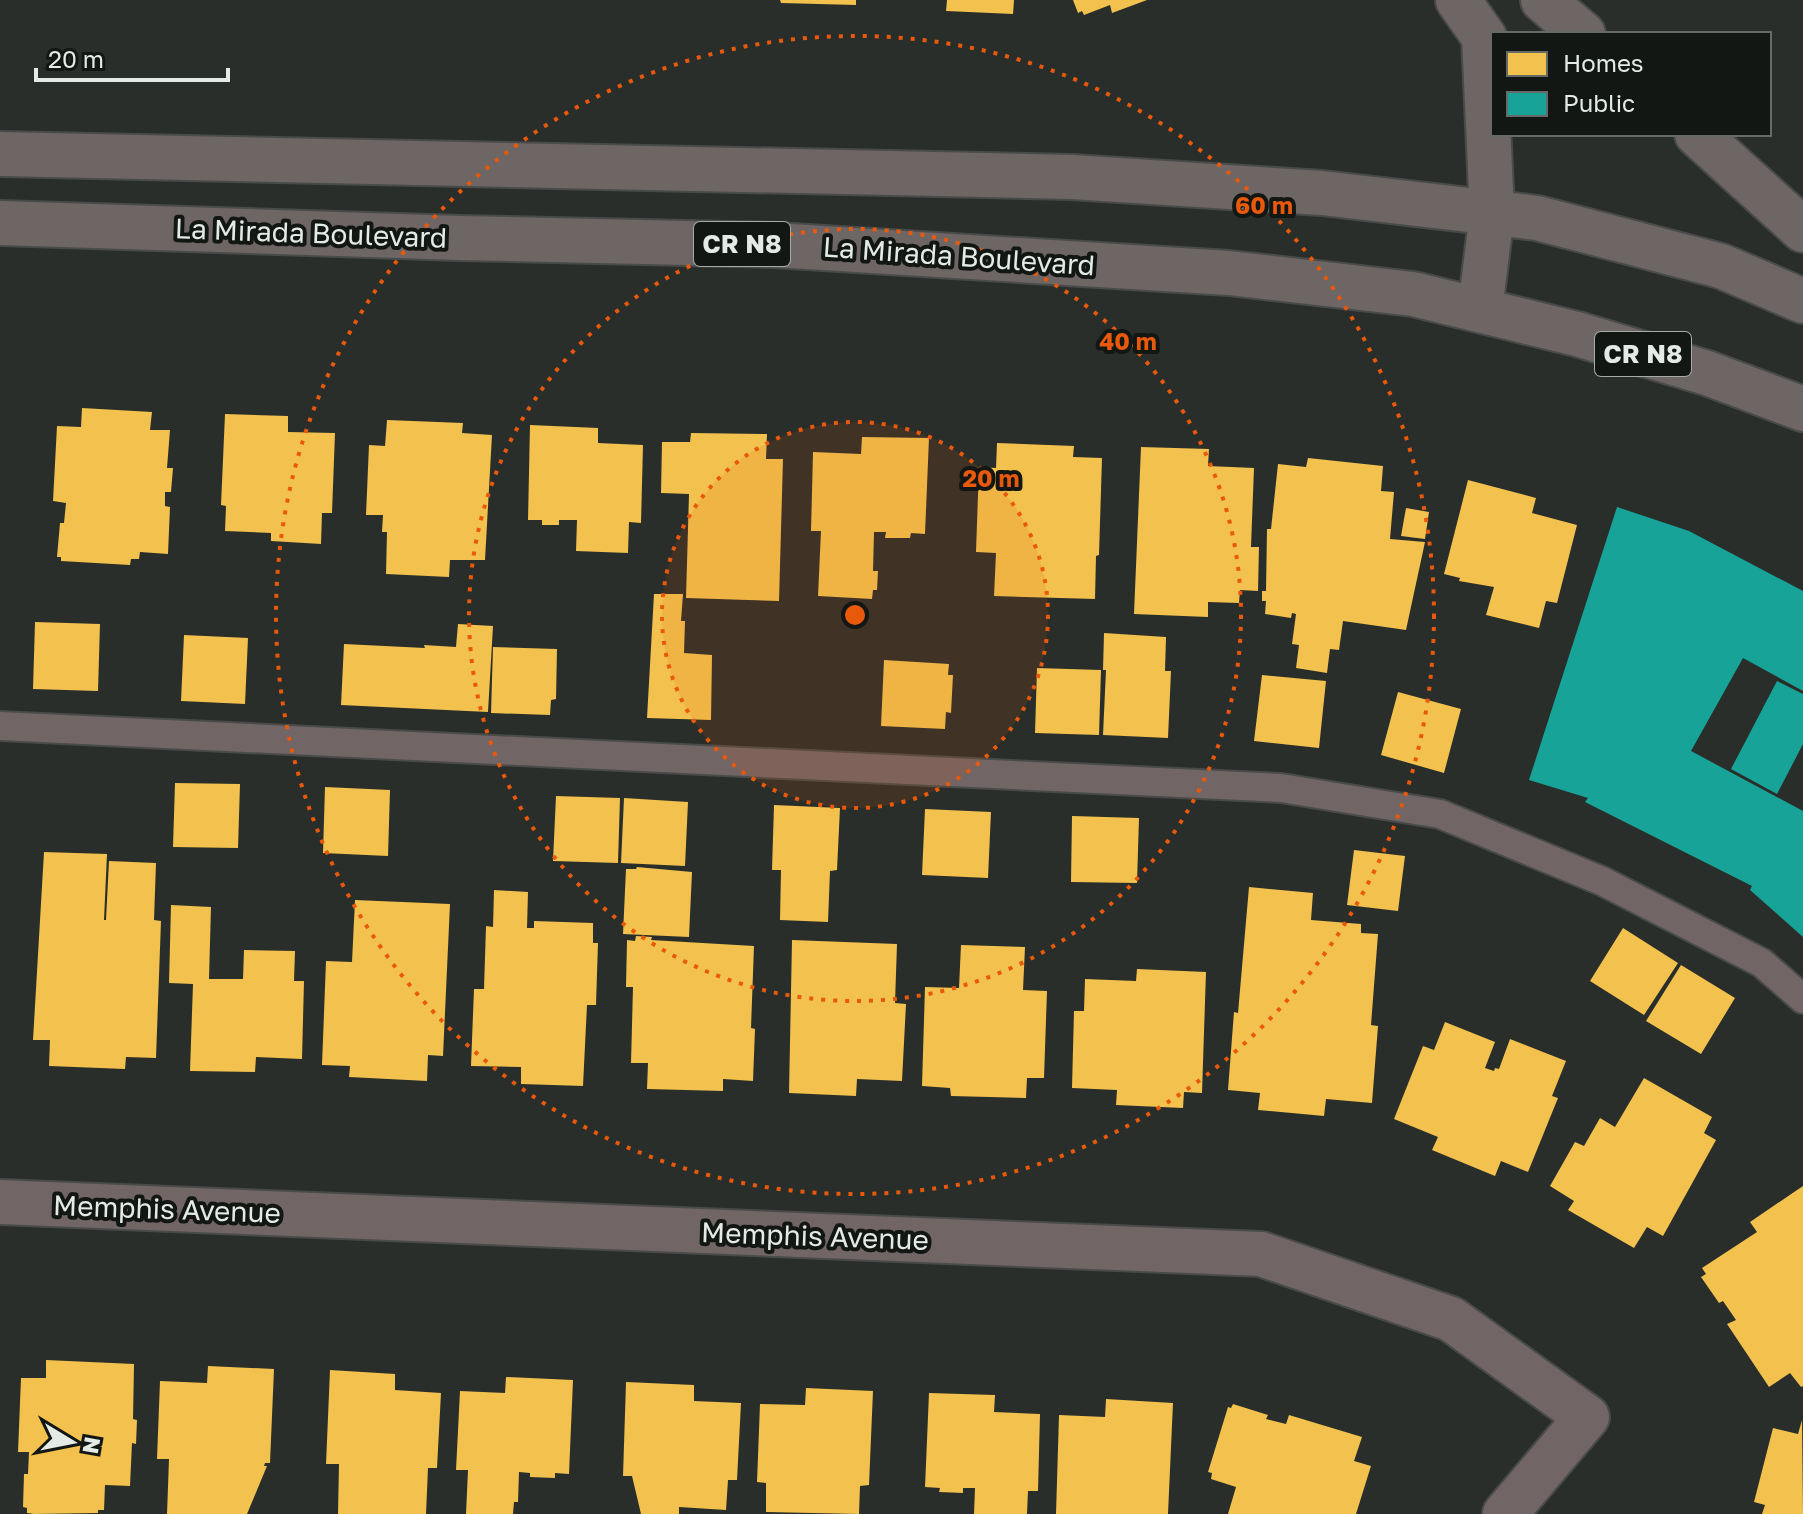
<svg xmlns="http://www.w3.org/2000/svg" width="1803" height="1514" viewBox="0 0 1803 1514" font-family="'Golos Text',sans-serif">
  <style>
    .homes { fill: #f2c14e }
    .public { fill: #17a398 }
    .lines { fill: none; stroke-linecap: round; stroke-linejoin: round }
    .lane-casing { stroke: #484b49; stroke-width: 32 }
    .street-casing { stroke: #484b49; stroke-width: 48 }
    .primary-casing { stroke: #484b49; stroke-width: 48 }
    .lane { stroke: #716566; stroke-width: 28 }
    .street { stroke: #716566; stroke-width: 44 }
    .primary { stroke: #6e6565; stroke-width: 44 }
    .ring { fill: none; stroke: #e8590c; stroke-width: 4; stroke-dasharray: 4 8 }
    .labels { text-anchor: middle; stroke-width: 8; stroke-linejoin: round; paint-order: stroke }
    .shield { fill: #131714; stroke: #a5aba6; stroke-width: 2 }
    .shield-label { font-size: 26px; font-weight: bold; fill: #e4eae5 }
    .street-label { font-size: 28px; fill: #e4eae5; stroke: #131714 }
    .centre { fill: #e8590c; stroke: #131714; stroke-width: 4 }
    .ring-label { font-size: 24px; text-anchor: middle; font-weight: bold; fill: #e8590c; stroke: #131714; stroke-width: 8; stroke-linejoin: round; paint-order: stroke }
  </style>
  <rect width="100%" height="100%" fill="#292e2a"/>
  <path class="homes" d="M780,0H856V5L781,3Z
    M947,0H1014L1013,14L946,11Z
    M1073,0H1147L1112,13L1110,5L1084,15L1082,11L1078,13Z
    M82,408L152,412L150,430H170L167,468H173L171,492H165V506L170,507L168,554L140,552L139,559H131L130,565L61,561V557H57L60,523H64L66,503L53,501L57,426L81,427Z
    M225,414L288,416V432L335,433L332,513H322L321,544L271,541V533L225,531L226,506L221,505Z
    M387,420L463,423L462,433L492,435L485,560H450L449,577L386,574L387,532H382L383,515H366L369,445L385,446Z
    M530,425L598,428V443L643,445L641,523L629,522L628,553L576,551L577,520H559V525H542V520H528Z
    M691,433L767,434L766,459H783L779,601L686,598L689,494L661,493L662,442H690Z
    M862,437L929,438L925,534L911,533L910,538H885L886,532H874L873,571H878L877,590H873L872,599L818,596L821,531H811L813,452L861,454Z
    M997,443L1074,446L1073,457L1102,458L1099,555L1096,556L1095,599L994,596L996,553L976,552L979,467L996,468Z
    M1141,447L1209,449L1208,466L1254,468L1251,547H1259L1258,591L1240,590L1239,603L1208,602V617L1134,614Z
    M1308,458L1383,466L1381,491L1394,492L1390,539L1425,542L1406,630L1343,621L1339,650L1330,649L1327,673L1296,668L1299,645L1292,644L1296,614L1292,613L1291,618L1265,614L1266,601H1262V591H1266L1267,529H1271L1278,464L1306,467Z
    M1468,480L1536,498L1532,513L1577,525L1557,603L1546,601L1539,628L1486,615L1494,587L1459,581L1460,578L1444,574Z
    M1406,508L1429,512L1425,539L1401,536Z
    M654,594H683L681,621H685L684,653L712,655L711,720L647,718Z
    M35,622L100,624L98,691L33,689Z
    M458,624L493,626L488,712L341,705L344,644L425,648L424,645L456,647Z
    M1104,633L1166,637L1165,671H1171L1168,738L1103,735L1106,670H1103Z
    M184,635L248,638L245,704L181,701Z
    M493,647L557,649L556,699L551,700L550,715L491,713Z
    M884,660L949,664L948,675H953L951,713L946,712L945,729L881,726Z
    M1037,668L1101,670L1099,735L1035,733Z
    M1262,675L1326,681L1319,748L1254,741Z
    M1398,692L1461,709L1444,773L1381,755Z
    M175,783L240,784L238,848L173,847Z
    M325,787L390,790L388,856L323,853Z
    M556,796L620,798L618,863L553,861Z
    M624,798L688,802L685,866L621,863Z
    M774,805L840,808L837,870L830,871L828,922L780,920L781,870H772Z
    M925,809L991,812L988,878L922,875Z
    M1072,816L1139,818L1137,883L1071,882Z
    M1354,850L1405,856L1398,911L1347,905Z
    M44,852L107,854L104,920H106L109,861L156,863L154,920L161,921L156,1058L126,1057L125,1069L49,1066L50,1040H33Z
    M637,867L692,872L689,937L623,934L626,869H636Z
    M1249,887L1313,893L1311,920L1361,924V933L1378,934L1371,1025L1378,1026L1372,1103L1326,1099L1324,1116L1258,1110L1260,1093L1228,1090L1234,1012L1238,1013Z
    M494,890L528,892L527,928H534V921L593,923V943H598L596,1005H587L583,1086L521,1084V1067L471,1066L474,989H484L486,926L493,927Z
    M355,900L450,904L443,1056L428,1055L427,1081L349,1077L350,1066L322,1065L326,961L352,962Z
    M171,905L211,907L209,979H243L244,950L295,951L294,981H304L302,1059L256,1057L255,1072L190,1071L193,984L169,983Z
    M1623,928L1678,963L1644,1015L1590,981Z
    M636,936L652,937L651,940L754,946L751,1028L755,1029L753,1081L723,1079V1091L647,1089L648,1063H631L633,987H626L627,940L635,941Z
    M792,940L897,944L895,1003L906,1004L902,1081L857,1079L856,1096L789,1093Z
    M961,945L1025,947L1023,990L1047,991L1044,1078H1027L1026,1098L951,1096L950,1088L922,1086L925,987L959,988Z
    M1681,965L1735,998L1701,1054L1646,1021Z
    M1137,969L1206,972L1202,1093L1184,1092L1183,1108L1116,1105L1117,1090L1072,1088L1074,1011H1084L1085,979L1136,981Z
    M1445,1022L1495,1042L1485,1068L1494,1071L1495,1068L1499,1069L1510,1039L1566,1061L1552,1096L1558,1098L1528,1172L1501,1161L1495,1176L1432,1150L1438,1137L1394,1119L1423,1046L1434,1050Z
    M1644,1078L1712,1117L1704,1133L1716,1140L1663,1236L1647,1227L1634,1248L1568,1210L1574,1201L1550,1186L1575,1142L1584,1146L1600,1118L1615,1127Z
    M1803,1186V1386L1801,1387L1790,1373L1769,1387L1727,1324L1736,1320L1723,1301L1719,1303L1701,1277L1706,1274L1702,1268L1757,1232L1750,1222Z
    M46,1360L134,1364L133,1419L137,1420L136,1444L132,1443L130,1486L105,1485L104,1510H98V1513L34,1514L27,1513V1508L23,1507L24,1474H28L29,1452H18L21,1378H46Z
    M208,1366L274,1369L270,1463H265L264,1466H267L247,1514H167L169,1459H157L160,1381L207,1383Z
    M330,1370L395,1374V1390L441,1393L437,1468H428L426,1514H338L339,1464H326Z
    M506,1377L573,1380L569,1474L555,1473V1478L530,1477V1473L519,1472L518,1502H514L513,1514H466L468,1470H456L460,1391L505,1393Z
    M626,1382L694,1385V1401L741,1403L737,1480H728L726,1510L679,1507V1514H641L632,1476H623Z
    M806,1388L873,1391L869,1485L860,1486L859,1514L766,1512V1483L757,1482L760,1404L805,1405Z
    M929,1393L995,1395L994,1412L1040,1414L1038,1491H1028L1027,1514H974L975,1488H963V1493L939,1492L940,1488L925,1487Z
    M1106,1399L1173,1403L1168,1514H1056L1059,1415L1105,1417Z
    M1233,1404L1268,1415L1266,1419L1286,1424L1289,1415L1362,1437L1354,1461L1371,1466L1356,1514H1228L1236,1487L1211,1479L1212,1473L1208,1472L1228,1407L1231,1408Z
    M1802,1420L1803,1514H1762L1765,1505L1754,1502L1773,1428L1798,1434Z"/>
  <path class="public" d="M1617,507L1689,531L1803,591V691L1743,658L1691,751L1803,811V937L1750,890L1752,886L1585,802L1588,798L1529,780Z
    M1777,681L1803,694V744L1777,794L1731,769Z"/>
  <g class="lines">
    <defs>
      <path id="lane" d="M0,726L1281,788L1440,814L1602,881L1762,963L1803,999"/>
      <path id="street" d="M0,1202L1261,1254L1451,1319L1587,1417L1505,1514"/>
      <path id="primary" d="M1458,0L1484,37L1492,213L1480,310
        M1543,0L1583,34
        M1697,134L1803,230
        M0,154L1072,177L1322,193L1537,218L1721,266L1803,301
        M0,223L460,238L775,245L1229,273L1413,294L1577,334L1707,373L1803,409"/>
    </defs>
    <use href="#lane" class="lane-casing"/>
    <use href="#street" class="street-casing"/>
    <use href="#primary" class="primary-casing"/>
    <use href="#lane" class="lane"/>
    <use href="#street" class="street"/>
    <use href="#primary" class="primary"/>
  </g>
  <circle cx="855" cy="615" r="193" fill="#e8590c" fill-opacity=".12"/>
  <g class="ring">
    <circle cx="855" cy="615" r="193"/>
    <circle cx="855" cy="615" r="386"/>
    <circle cx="855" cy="615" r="579"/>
  </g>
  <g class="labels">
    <g class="shield">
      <rect x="694" y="222" width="96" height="44" rx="6"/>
      <rect x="1595" y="332" width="96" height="44" rx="6"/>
    </g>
    <g class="shield-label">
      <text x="742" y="253">CR N8</text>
      <text x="1643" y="363">CR N8</text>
    </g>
    <g class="street-label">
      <text transform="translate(311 233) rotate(2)" y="10">La Mirada Boulevard</text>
      <text transform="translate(959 256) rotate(4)" y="10">La Mirada Boulevard</text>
      <text transform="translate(167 1209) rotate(2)" y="10">Memphis Avenue</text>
      <text transform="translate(815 1236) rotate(2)" y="10">Memphis Avenue</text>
    </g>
  </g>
  <circle cx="855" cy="615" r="12" class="centre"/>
  <g class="ring-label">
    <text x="1264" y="214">60 m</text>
    <text x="1128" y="350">40 m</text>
    <text x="991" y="487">20 m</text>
  </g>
  <rect x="1491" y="32" width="280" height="104" fill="#131714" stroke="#676b68" stroke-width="2"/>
  <rect x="1507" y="52" width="40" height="24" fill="#f2c14e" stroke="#676b68" stroke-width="2"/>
  <text x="1563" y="72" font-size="24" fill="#e4eae5">Homes</text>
  <rect x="1507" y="92" width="40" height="24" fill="#17a398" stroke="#676b68" stroke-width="2"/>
  <text x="1563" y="112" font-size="24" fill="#e4eae5">Public</text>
  <g transform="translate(72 1442) rotate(100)" stroke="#131714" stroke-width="6" paint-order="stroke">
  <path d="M0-6L14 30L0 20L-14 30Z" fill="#e4eae5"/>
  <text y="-12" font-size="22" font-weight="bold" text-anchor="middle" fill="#e4eae5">N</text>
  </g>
  <path d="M36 68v12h192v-12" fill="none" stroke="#e4eae5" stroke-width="4"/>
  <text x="48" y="68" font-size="24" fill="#e4eae5" stroke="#131714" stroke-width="6" paint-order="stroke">20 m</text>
</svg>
